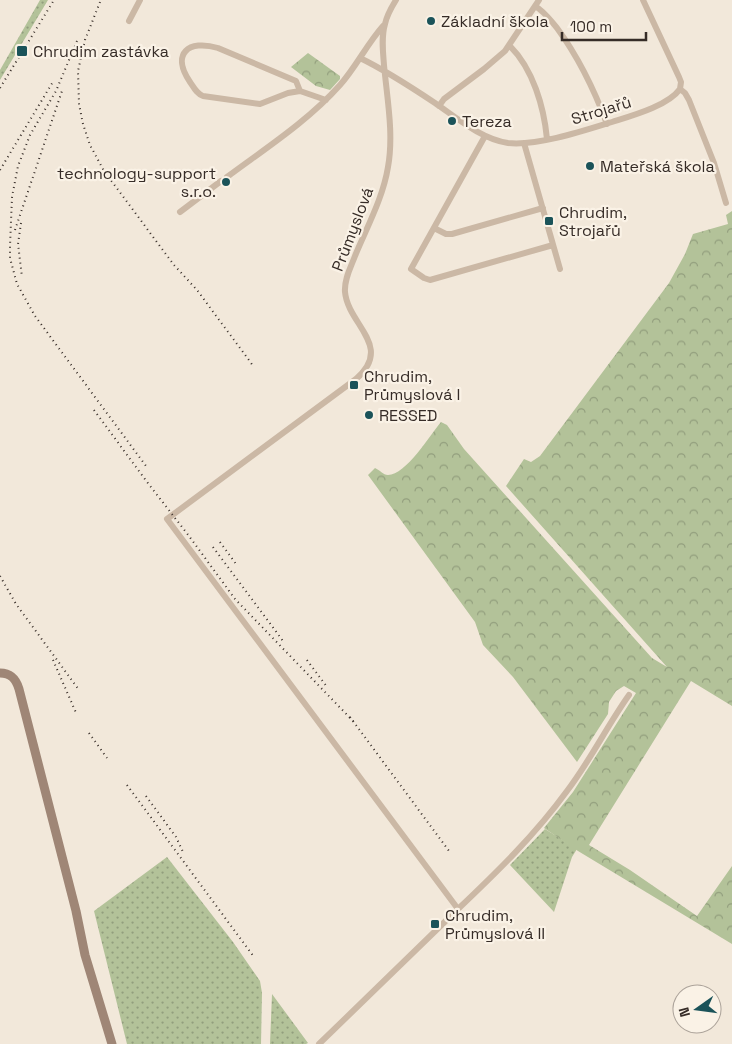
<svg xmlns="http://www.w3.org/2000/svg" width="732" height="1044" viewBox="0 0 732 1044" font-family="'Space Grotesk',sans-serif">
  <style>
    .grass { fill: url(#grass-dots) }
    .forest { fill: url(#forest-crowns) }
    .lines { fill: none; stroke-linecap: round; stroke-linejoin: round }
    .street { stroke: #cbb8a5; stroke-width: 6 }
    .secondary { stroke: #9f8676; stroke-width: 9 }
    .rail { stroke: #362c27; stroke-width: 2; stroke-dasharray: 1 4; stroke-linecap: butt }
    .poi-dot { fill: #1b5359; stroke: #faf2e6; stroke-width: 2 }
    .labels { text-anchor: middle; stroke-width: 4.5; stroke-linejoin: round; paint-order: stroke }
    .poi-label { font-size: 16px; fill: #362c27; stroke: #faf2e6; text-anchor: start }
    .street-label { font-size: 16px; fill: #362c27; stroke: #faf2e6 }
  </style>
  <defs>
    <pattern id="grass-dots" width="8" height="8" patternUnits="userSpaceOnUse" patternTransform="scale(1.25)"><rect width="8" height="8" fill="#b3c299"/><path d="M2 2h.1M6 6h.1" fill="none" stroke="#929e7d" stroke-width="1.8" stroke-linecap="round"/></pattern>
    <pattern id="forest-crowns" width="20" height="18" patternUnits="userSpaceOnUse" patternTransform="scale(1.25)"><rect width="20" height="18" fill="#b3c299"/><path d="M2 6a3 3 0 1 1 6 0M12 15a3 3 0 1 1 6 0" fill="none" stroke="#929e7d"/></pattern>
  </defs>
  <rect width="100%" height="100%" fill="#f2e8da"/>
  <path class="grass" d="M40,0H48L0,80V70Z
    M545,829L577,849L572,857L554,912L510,865Z
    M167,857L233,942L260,981L262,993L261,1044H127L94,911Z
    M272,994L308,1043L306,1044H270Z"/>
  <path class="forest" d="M308,53L340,76V79L330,90L316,86L291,67Z
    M732,211V706L691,681L589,845L630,870L697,916L732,866V944L578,851L544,828L573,792L636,693L624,686L616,691L609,702L608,714L577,762L513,677L483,645L475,622L368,475L375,468C380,470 383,475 388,475C406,475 430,435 441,422L447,425L464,449L652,658L667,667L506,486L524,459L531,462L540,456L669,283L685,254L693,234L728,224L726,215Z"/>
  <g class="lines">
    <path class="street" d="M643,0L679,77L681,82L680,89
      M535,6C545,12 550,20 557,28C579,58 594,89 607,124
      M129,21L140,0
      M510,46C533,69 544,107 547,139
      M360,58C387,71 411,87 435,103C457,118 481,139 508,143C538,146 583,131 612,122C631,116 668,106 680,89
      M680,89L685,93L689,100L714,163L726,203
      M300,91L288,93L260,104L203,96C197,94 194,88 190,82C171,54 188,39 218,48L296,81L300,91L326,100
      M439,106L444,99L484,69L505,51L539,0
      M485,136L411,269L424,278L430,280L553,245
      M524,143L560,269
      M227,177C266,148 308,121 340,85C356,67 367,44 383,26
      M180,212L221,181
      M434,228L446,234H452L543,208
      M458,909C497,872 535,835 567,791C590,761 607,726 629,695
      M319,1044L458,909L167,519L356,379C394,346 348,325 345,292C344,279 351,267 355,256C367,227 383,198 388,167C394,134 387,98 384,65C383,52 381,37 385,24C387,15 391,8 396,0"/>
    <path class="secondary" d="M0,673C11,673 16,679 19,689L76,911L85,955L112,1044"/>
    <path class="rail" d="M100,2L85,40L78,71L79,104L83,124L90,145L104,171L174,265L197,290L254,367
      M77,41L56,91L30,135L18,166L12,197L10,246V258L17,284L35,316L146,466
      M0,88L54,0
      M0,170L54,80
      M21,223L18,244L22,277
      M15,230L63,88
      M94,410L147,482L189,536L235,599L354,722
      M220,542L236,564
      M213,547L283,641
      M0,576L16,604L79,690
      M53,660L77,715
      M307,660L327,687
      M350,717L449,851
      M89,733L107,758
      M127,785L254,957
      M146,796L176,837L184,854"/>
  </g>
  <g class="poi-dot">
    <circle cx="431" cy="21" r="5"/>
    <rect x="16" y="45" width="12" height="12" rx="2.5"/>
    <circle cx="452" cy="121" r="5"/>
    <circle cx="590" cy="166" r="5"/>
    <circle cx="226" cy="182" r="5"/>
    <rect x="544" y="216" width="10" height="10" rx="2.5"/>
    <rect x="349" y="380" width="10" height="10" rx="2.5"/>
    <circle cx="369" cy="415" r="5"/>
    <rect x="430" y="919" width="10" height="10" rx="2.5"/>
  </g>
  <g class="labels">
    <g class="poi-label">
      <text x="441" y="27">Základní škola</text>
      <text x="33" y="57">Chrudim zastávka</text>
      <text x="462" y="127">Tereza</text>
      <text x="600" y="172">Mateřská škola</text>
      <text x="216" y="179" text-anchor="end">technology-support<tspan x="216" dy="18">s.r.o.</tspan></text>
      <text x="559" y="218">Chrudim,<tspan x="559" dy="18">Strojařů</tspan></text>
      <text x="364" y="382">Chrudim,<tspan x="364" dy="18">Průmyslová I</tspan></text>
      <text x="379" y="421">RESSED</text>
      <text x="445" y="921">Chrudim,<tspan x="445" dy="18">Průmyslová II</tspan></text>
    </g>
    <g class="street-label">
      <text transform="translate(601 110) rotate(-17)" y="6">Strojařů</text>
      <text transform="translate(352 229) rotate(-69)" y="6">Průmyslová</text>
    </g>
  </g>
  <g transform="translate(697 1009) rotate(256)"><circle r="24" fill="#faf2e6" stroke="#aca39a"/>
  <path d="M0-4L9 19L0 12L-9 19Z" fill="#1b5359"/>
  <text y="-8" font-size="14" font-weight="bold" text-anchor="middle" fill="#362c27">N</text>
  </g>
  <path d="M562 32v8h84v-8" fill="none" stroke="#362c27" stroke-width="2.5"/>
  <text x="570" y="32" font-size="15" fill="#362c27" stroke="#faf2e6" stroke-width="4" paint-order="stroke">100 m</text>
</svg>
